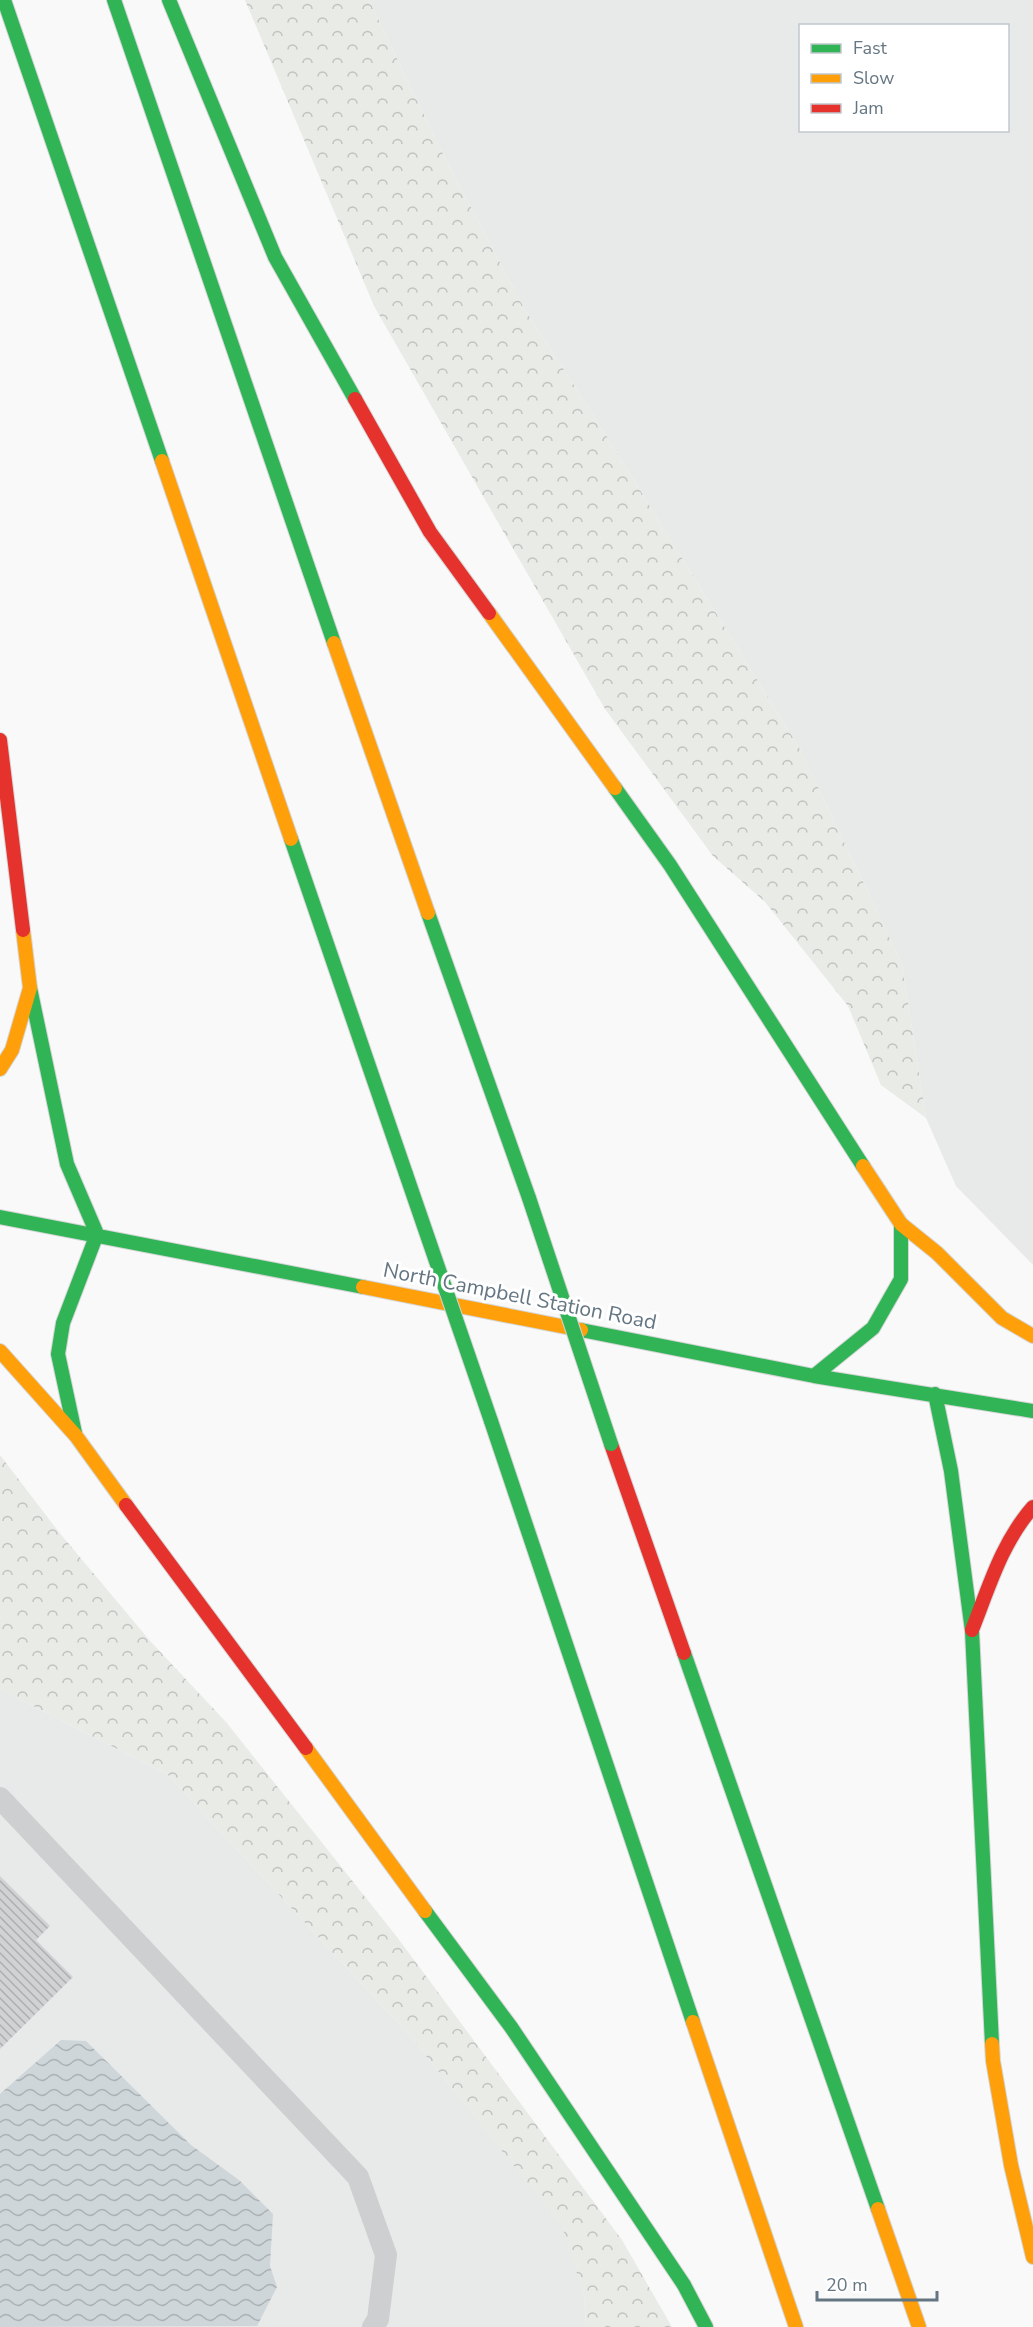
<svg xmlns="http://www.w3.org/2000/svg" width="1033" height="2327" viewBox="0 0 1033 2327" font-family="'Nunito Sans',sans-serif">
  <style>
    .built { fill: #e8e9e9; fill-rule: evenodd }
    .forest { fill: url(#forest-crowns) }
    .water { fill: url(#water-waves) }
    .building { fill: url(#building-back-hatch) }
    .lines { fill: none; stroke-linecap: round; stroke-linejoin: round }
    .fast-casing { stroke: #d5d6d7; stroke-width: 16 }
    .slow-casing { stroke: #d5d6d7; stroke-width: 16 }
    .jam-casing { stroke: #d5d6d7; stroke-width: 16 }
    .lane { stroke: #cecfd0; stroke-width: 22 }
    .fast { stroke: #30b455; stroke-width: 14 }
    .slow { stroke: #ff9f0a; stroke-width: 14 }
    .jam { stroke: #e5322d; stroke-width: 14 }
    .fast-bridge-casing { stroke: #d5d6d6; stroke-width: 16; stroke-linecap: butt }
    .fast-bridge { stroke: #30b455; stroke-width: 14 }
    .labels { text-anchor: middle; stroke-width: 6; stroke-linejoin: round; paint-order: stroke }
    .street-label { font-size: 21px; fill: #657683; stroke: #fff }
  </style>
  <defs>
    <pattern id="forest-crowns" width="20" height="18" patternUnits="userSpaceOnUse" patternTransform="scale(1.5)"><rect width="20" height="18" fill="#e8ebe6"/><path d="M2 6a3 3 0 1 1 6 0M12 15a3 3 0 1 1 6 0" fill="none" stroke="#c0c3c0"/></pattern>
    <pattern id="water-waves" width="16" height="10" patternUnits="userSpaceOnUse" patternTransform="scale(1.5)"><rect width="16" height="10" fill="#ced6d9"/><path d="M0 5q4-4 8 0t8 0" fill="none" stroke="#abb2b5"/></pattern>
    <pattern id="building-back-hatch" width="6" height="6" patternUnits="userSpaceOnUse" patternTransform="scale(1.5)"><rect width="6" height="6" fill="#d0d2d3"/><path d="M-1 5l2 2M0 0l6 6M5-1l2 2" fill="none" stroke="#acafb1"/></pattern>
  </defs>
  <rect width="100%" height="100%" fill="#f9f9f9"/>
  <path class="built" d="M369,0H1033V1265L956,1186L926,1118L902,964L800,749L604,432L524,308L444,156ZM800,26H1008V130H800Z
    M0,1689L168,1775L410,2036L563,2226L584,2296L586,2327H0Z"/>
  <path class="forest" d="M245,0H369L444,156L524,308L604,432L800,749L902,964L926,1118L881,1085L848,1006L765,902L713,856L605,709L374,306Z
    M0,1455L58,1531L151,1642L226,1722L397,1937L622,2240L672,2327H586L584,2296L562,2226L410,2036L168,1775L0,1689Z"/>
  <path class="water" d="M61,2040L86,2041L191,2145L239,2180L273,2214L270,2266L277,2287L257,2326L0,2327V2094Z"/>
  <path class="building" d="M0,1876L50,1926L36,1940L73,1977L0,2049Z"/>
  <g class="lines">
    <defs>
      <path id="fast" d="M4,0L162,461
        M114,0L334,643
        M169,0L275,257L355,399
        M615,788L670,865L863,1166
        M291,839L406,1174
        M428,913L529,1198
        M30,988L67,1164L97,1234L63,1323L58,1354L75,1433
        M0,1217L363,1287
        M581,1330L814,1376L1033,1411
        M814,1376L873,1328L901,1279V1224
        M935,1394L951,1471L972,1631L992,2044
        M491,1421L693,2022
        M684,1653L878,2209
        M425,1911L511,2027L684,2285L706,2327"/>
      <path id="slow" d="M162,461L291,839
        M489,613L615,788
        M334,643L428,913
        M0,1069L12,1050L30,988L23,930
        M863,1166L901,1224L937,1253L1002,1318L1033,1336
        M363,1287L581,1330
        M0,1351L76,1436L126,1505
        M306,1748L425,1911
        M693,2022L796,2327
        M992,2044L993,2061L1011,2165L1033,2257
        M878,2209L919,2327"/>
      <path id="jam" d="M355,399L430,532L489,613
        M0,740L23,930
        M611,1444L684,1653
        M126,1505L306,1748
        M972,1630C989,1587 1002,1542 1033,1507"/>
    </defs>
    <use href="#fast" class="fast-casing"/>
    <use href="#slow" class="slow-casing"/>
    <use href="#jam" class="jam-casing"/>
    <path class="lane" d="M0,1798L358,2177L386,2255L378,2319L373,2327"/>
    <use href="#fast" class="fast"/>
    <use href="#slow" class="slow"/>
    <use href="#jam" class="jam"/>
    <defs>
      <path id="fast-bridge" d="M406,1174L491,1421
        M529,1198L611,1444"/>
    </defs>
    <use href="#fast-bridge" class="fast-bridge-casing"/>
    <use href="#fast-bridge" class="fast-bridge"/>
  </g>
  <g class="labels">
    <g class="street-label">
      <text transform="translate(520 1296) rotate(11)" y="7">North Campbell Station Road</text>
    </g>
  </g>
  <rect x="799" y="24" width="210" height="108" fill="#ffffff" stroke="#c1c8cd" stroke-width="1.5"/>
  <rect x="811" y="44" width="30" height="9" fill="#30b455" stroke="#c1c8cd" stroke-width="1.5"/>
  <text x="853" y="54" font-size="18" fill="#657683">Fast</text>
  <rect x="811" y="74" width="30" height="9" fill="#ff9f0a" stroke="#c1c8cd" stroke-width="1.5"/>
  <text x="853" y="84" font-size="18" fill="#657683">Slow</text>
  <rect x="811" y="104" width="30" height="9" fill="#e5322d" stroke="#c1c8cd" stroke-width="1.5"/>
  <text x="853" y="114" font-size="18" fill="#657683">Jam</text>
  <path d="M817 2291v9h120v-9" fill="none" stroke="#657683" stroke-width="3"/>
  <text x="826" y="2291" font-size="18" fill="#657683" stroke="#ffffff" stroke-width="4.5" paint-order="stroke">20 m</text>
</svg>
